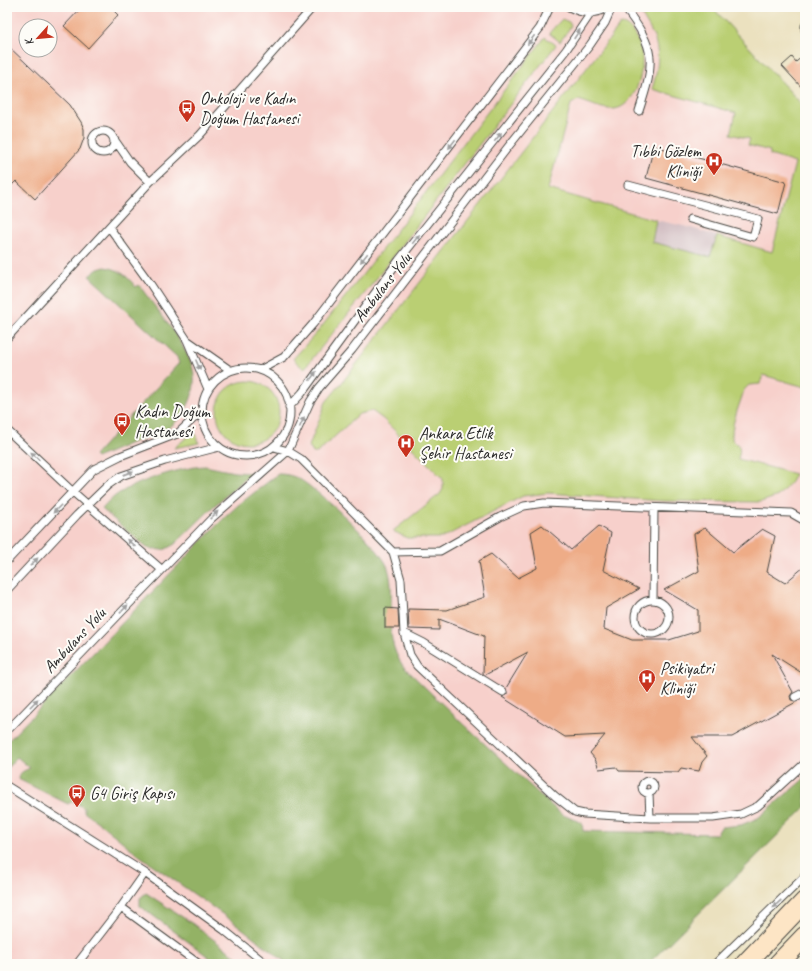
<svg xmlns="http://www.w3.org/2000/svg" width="812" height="971" viewBox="0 0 812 971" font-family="Caveat,sans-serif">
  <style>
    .built { fill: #f7d0cb; fill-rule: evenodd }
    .industrial { fill: #d2bec2 }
    .green { fill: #bacf73; stroke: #727d4f }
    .forest { fill: #93b265; stroke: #5f6e48 }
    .building { fill: #eeac87 }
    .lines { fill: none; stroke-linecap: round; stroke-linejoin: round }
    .service-casing { stroke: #484641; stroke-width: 9 }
    .secondary-casing { stroke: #484641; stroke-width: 21 }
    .service { stroke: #fff; stroke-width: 7 }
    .secondary { stroke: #fde5c5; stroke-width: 19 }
    .oneway { fill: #a0a0a0 }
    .labels { text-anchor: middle; stroke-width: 4; stroke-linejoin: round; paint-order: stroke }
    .poi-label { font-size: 17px; fill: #2b2b2b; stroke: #fdfcf7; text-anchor: start }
    .street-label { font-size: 17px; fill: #2b2b2b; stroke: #fdfcf7 }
  </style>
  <rect width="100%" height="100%" fill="#fdfcf7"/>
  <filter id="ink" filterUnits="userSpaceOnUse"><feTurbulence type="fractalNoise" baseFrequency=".025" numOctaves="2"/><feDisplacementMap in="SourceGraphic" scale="8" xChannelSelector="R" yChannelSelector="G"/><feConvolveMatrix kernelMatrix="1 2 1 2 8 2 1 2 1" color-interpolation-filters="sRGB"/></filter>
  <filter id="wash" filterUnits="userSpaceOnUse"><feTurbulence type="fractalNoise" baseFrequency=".012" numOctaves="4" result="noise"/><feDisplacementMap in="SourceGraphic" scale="16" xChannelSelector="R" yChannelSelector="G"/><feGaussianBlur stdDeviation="0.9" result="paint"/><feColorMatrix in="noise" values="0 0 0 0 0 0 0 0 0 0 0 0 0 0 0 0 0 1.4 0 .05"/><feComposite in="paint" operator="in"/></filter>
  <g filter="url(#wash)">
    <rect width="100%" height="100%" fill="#ebe1bf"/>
    <path class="built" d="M7,7H712L805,108V808L648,964H7ZM26,26H50V50H26Z"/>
    <path class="industrial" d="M656,220L688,227L717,236L710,258L651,242Z"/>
    <path class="green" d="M640,7H712L805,108V387L763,375L760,384L749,385L744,390C740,404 732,421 732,435C731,448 744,438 738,459L795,474L791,482L778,496L761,502L663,501L548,493L523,496L442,538H407L393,531L440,494L443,489V479L383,419L372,411L359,414L317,453H313L309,446L326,402L344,380L621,24C632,24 641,45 642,55C644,72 635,107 614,109C601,110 590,103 578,100L571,104L548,189L656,220L652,242L710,257L717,236L772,252L795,163L770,155V151L748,145L750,139L731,134L736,113L652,89C658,70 661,51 652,33C648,24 641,17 640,7Z
      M562,19L569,22L571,26L560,42L549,33Z
      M545,37L556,45L373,283L304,369L293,359L319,330L364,273Z
      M217 412a31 31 0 1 1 62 0a31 31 0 1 1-62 0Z
      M192,433L196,434L199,443L174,448Z"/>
    <path class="forest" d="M105,267C120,269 127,276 136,287L139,285C156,309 180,336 191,363C201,389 186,418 164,431C159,434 152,435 147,437C130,443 113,451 96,458L94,456L179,363L177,357L89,276L98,269Z
      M205,466L234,472L252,473L214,506L175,544L166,549L161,550L147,548L102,509C106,505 110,500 115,496C134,482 182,467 205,466Z
      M278,474C287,474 294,476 301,480C321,493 381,547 388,568C398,602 380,632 403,666L464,725L561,814L582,823L583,831L717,834L721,827L741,825L758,818L805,778V808L648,964H288L235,923L140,856L103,826L84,812V808L73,801L68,804L18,779C19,772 24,771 30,768L17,757L7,768V742L218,524L237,506Z
      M146,893L193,924L246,964H218L140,906V898Z"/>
    <g id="blocks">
      <path class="building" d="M82,7H110L118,15L88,48L64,26Z
        M7,45L70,105L81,122L84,129V138L80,149L35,199L16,181L7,190Z
        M805,54V91L782,66L792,57L796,62Z
        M654,146L786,182L778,214L646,178Z
        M542,525L571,550L599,526L611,533L603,570L639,589L606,608L604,629L632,640H669L698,631V610L664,590L699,571L694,534L705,528L733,552L762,529L775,536L767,572L785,583L805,566V675L772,654L793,692L790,696L791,700L798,701L732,737H692L707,756L702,762L699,771L681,768L678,772L619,771L616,767L599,769L595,759L590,753L605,735L565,737L502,697L507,694L506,688L528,652L485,675L483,674L484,636L439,619V630L409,629L408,609L447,610L485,597L479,561L491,554L518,578L537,568L531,532Z
        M385,608L398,609L399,628H385Z"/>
    </g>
  </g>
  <g filter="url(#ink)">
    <use href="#blocks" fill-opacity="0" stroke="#484641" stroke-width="1"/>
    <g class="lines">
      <defs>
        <path id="service" d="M569,7C582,14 596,15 609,7
          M624,7C657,49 655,62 639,111
          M805,26V30
          M92 142a11 11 0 1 1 22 0a11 11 0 1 1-22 0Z
          M114,139L130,162L150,182
          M628,185L758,219L753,237L690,219
          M109,227L149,282L187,340L208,389
          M7,338L150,182L200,135L313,7
          M187,340L230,370
          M202 412a44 44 0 1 1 88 0a44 44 0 1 1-88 0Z
          M260,370L284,357L313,324L540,28L550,7
          M289,407L302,393L399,260L566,50L591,13
          M7,430L72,491L161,569
          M274,447L288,451L301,459L393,552L401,580L404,633L410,655L417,666L555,796L575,812L584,814L650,818H713L741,814L758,806L805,763
          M393,552L440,551L500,517L524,506L544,503L791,513L805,521
          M7,561L94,469L120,456L177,434L202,411
          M7,590L77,515L108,485L121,476L165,461L219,447
          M653,600L654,508
          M635 617a17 17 0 1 1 34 0a17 17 0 1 1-34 0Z
          M404,633L424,643L503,692
          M795,697L805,692
          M7,731L211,519L288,451L310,402L319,388L352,350L508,147L590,45L605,23L612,7
          M642 787a6 6 0 1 1 12 0a6 6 0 1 1-12 0Z
          M7,786L145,873L224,930L266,964
          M649,793L650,818
          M121,907L199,964
          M77,964L121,907L145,873
          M715,964L805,876"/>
        <path id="secondary" d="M745,964L805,901
          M778,964L805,936"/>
      </defs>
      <use href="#service" class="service-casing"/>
      <use href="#secondary" class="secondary-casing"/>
      <use href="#service" class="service"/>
      <use href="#secondary" class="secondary"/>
    </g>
    <defs><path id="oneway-solid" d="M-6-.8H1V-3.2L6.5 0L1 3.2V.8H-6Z"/></defs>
    <g class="oneway">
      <use href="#oneway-solid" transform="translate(577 34) rotate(-57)"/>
      <use href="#oneway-solid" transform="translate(531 40) rotate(127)"/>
      <use href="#oneway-solid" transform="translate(498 137) rotate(-52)"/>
      <use href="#oneway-solid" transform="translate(452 144) rotate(127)"/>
      <use href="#oneway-solid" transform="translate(416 239) rotate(-51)"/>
      <use href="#oneway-solid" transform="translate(364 258) rotate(128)"/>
      <use href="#oneway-solid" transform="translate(198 365) rotate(67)"/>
      <use href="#oneway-solid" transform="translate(313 376) rotate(-54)"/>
      <use href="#oneway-solid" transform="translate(302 422) rotate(-66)"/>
      <use href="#oneway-solid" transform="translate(35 456) rotate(-137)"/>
      <use href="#oneway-solid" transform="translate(128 473) rotate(-21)"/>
      <use href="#oneway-solid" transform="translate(57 509) rotate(134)"/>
      <use href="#oneway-solid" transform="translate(214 515) rotate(-44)"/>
      <use href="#oneway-solid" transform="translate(131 543) rotate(-139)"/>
      <use href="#oneway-solid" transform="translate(34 562) rotate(-46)"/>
      <use href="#oneway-solid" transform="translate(124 609) rotate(-47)"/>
      <use href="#oneway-solid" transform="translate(34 703) rotate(-46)"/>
      <use href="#oneway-solid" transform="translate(777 904) rotate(136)"/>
    </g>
  </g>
  <defs>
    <symbol id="bus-pin" viewBox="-11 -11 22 30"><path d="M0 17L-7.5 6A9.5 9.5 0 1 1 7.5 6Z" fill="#c8321e" stroke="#fdfcf7"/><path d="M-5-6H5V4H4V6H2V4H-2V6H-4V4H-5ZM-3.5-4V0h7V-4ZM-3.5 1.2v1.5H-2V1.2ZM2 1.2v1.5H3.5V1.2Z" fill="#fff"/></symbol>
    <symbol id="hospital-pin" viewBox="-11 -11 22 30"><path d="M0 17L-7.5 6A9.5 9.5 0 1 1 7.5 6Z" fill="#c8321e" stroke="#fdfcf7"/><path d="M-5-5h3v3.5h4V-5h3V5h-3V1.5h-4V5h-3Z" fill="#fff"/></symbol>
  </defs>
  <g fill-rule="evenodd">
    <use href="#bus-pin" x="177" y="98" width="20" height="27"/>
    <use href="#hospital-pin" x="704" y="151" width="20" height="27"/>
    <use href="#bus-pin" x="112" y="411" width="20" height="27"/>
    <use href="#hospital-pin" x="396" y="433" width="20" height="27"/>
    <use href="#hospital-pin" x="637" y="668" width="20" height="27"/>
    <use href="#bus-pin" x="67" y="783" width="20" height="27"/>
  </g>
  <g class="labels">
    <g class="poi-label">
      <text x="200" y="104">Onkoloji ve Kadın<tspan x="200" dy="20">Doğum Hastanesi</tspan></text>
      <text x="701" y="157" text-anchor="end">Tıbbi Gözlem<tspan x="701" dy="20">Kliniği</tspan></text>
      <text x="135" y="417">Kadın Doğum<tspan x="135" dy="20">Hastanesi</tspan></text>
      <text x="419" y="439">Ankara Etlik<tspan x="419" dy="20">Şehir Hastanesi</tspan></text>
      <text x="660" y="674">Psikiyatri<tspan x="660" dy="20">Kliniği</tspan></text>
      <text x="90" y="799">G4 Giriş Kapısı</text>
    </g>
    <g class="street-label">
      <text transform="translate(382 287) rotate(-52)" y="6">Ambulans Yolu</text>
      <text transform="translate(74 640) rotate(-47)" y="6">Ambulans Yolu</text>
    </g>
  </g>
  <rect width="812" height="971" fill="none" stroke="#fdfcf7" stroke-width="24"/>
  <g transform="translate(38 38) rotate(243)"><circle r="19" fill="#fdfcf7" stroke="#a9a8a5"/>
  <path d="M0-3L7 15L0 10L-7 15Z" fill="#c8321e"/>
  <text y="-6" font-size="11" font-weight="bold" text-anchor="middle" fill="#2b2b2b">K</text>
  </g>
</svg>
